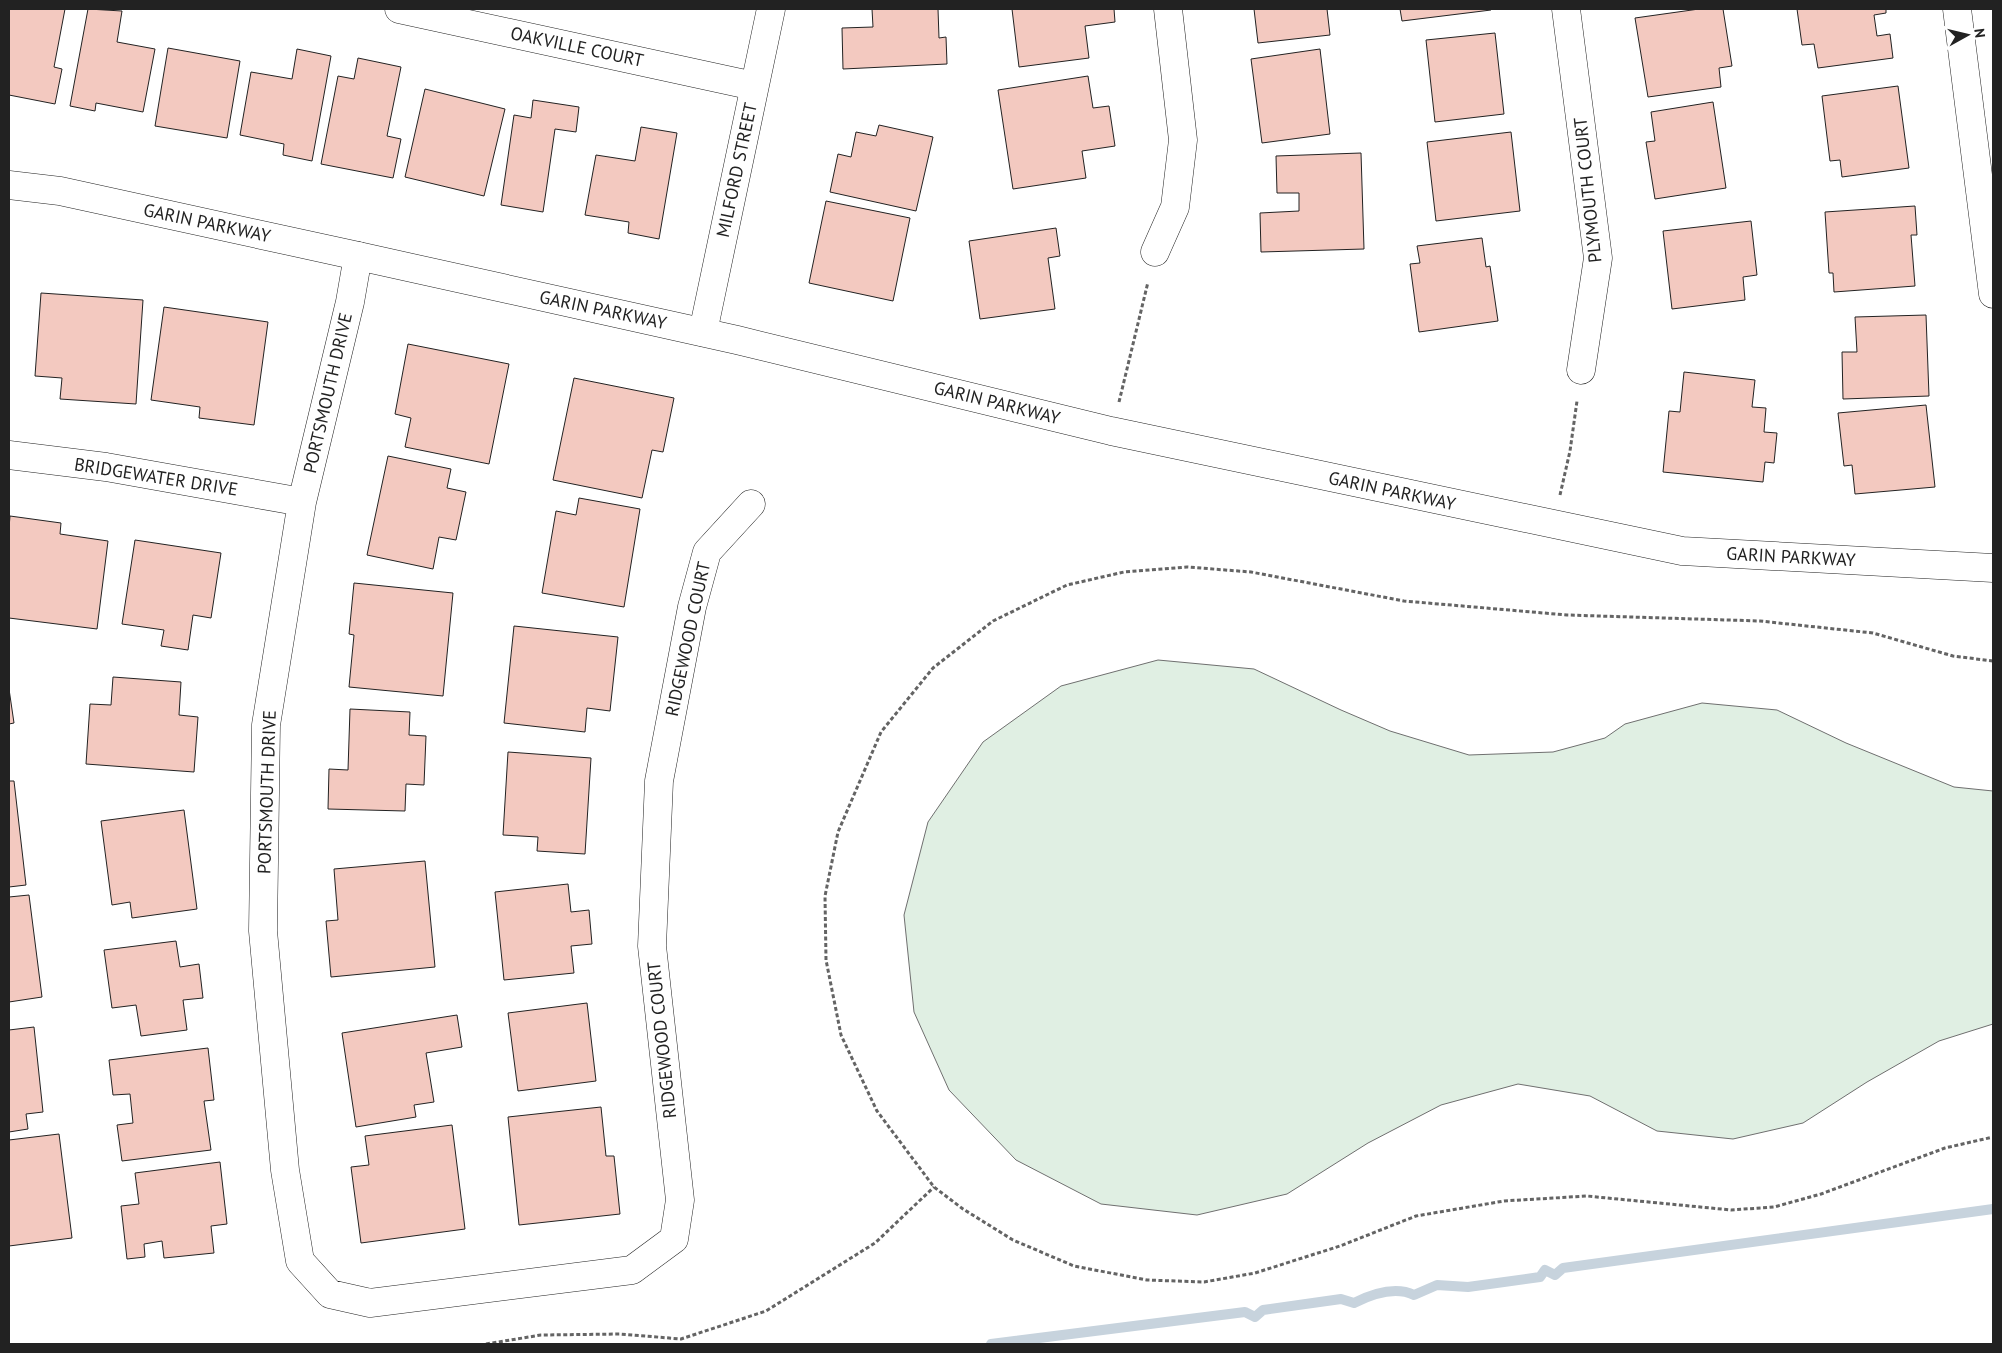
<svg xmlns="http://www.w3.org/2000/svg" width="2002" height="1353" viewBox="0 0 2002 1353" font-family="'PT Sans',sans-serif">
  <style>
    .green { fill: #e0efe3; stroke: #6f6f6f }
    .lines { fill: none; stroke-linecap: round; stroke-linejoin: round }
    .stream { stroke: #c7d3dd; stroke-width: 10 }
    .building { fill: #f3c9c0; stroke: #222 }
    .minor-casing { stroke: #222; stroke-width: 29 }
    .tertiary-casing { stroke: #222; stroke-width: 29 }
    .path { stroke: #646464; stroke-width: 3; stroke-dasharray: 4 2.5; stroke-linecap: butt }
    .minor { stroke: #fff; stroke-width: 28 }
    .tertiary { stroke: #fff; stroke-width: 28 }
    .labels { text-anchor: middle; stroke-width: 4; stroke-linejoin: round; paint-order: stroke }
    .street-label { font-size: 18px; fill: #222; stroke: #fff }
  </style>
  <rect width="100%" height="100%" fill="#fff"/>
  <path class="green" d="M1158,660L1254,669L1341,710L1390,731L1469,755L1553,752L1605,738L1625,724L1702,703L1777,710L1846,743L1954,787L1993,791V1024L1939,1041L1867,1082L1803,1123L1733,1139L1657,1131L1590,1096L1518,1084L1441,1105L1368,1143L1287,1194L1197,1215L1101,1204L1016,1160L949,1090L914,1012L904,915L928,822L983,742L1061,686Z"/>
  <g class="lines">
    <path class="stream" d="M991,1344L1245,1312L1255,1317L1263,1310L1341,1299L1354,1303C1372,1294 1395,1286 1414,1295L1437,1285L1468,1287L1540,1277L1545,1270L1555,1275L1563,1268L1993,1209"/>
  </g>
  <path class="building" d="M9,9H65L54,67L62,69L55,104L9,95Z
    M88,9L122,11L117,42L155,49L143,112L96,103L95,111L70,106Z
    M872,9H938L939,38L946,37L947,64L843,69L842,28L873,27Z
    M1012,9H1114L1115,22L1085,26L1089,58L1019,67Z
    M1254,9H1327L1330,35L1258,43Z
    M1400,9H1490L1491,10L1402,21Z
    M1699,9H1723L1732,66L1719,68L1721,87L1648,97L1635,18Z
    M1797,9H1886V13L1874,15L1877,36L1890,34L1893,58L1818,68L1814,44L1802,45Z
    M1495,33L1504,114L1435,122L1426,40Z
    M168,48L240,61L227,138L155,126Z
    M297,49L331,56L312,161L283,155L284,144L240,135L251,72L292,79Z
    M1320,49L1330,134L1262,143L1251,59Z
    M358,58L401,67L387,136L401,139L393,178L321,164L338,76L354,79Z
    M1088,76L1093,108L1109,106L1115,146L1082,151L1086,178L1013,189L998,90Z
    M1898,86L1909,168L1842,177L1840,160L1830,161L1822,96Z
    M425,89L505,109L484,196L405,177Z
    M533,100L579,107L576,132L555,129L543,212L501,205L514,115L531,118Z
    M1713,102L1726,188L1655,199L1646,142L1655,141L1651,112Z
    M879,125L933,137L916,211L830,192L838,154L851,157L856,132L876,136Z
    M641,127L677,133L659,239L628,233L629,222L585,215L596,155L635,161Z
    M1511,132L1520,211L1436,221L1427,142Z
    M1361,153L1364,249L1261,252L1260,213L1299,211V193H1277L1276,156Z
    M826,201L910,218L893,301L809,283Z
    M1915,206L1917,235H1911L1915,286L1834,292L1833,273H1829L1825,212Z
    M1751,221L1757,275L1743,277L1745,300L1672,309L1663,231Z
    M1056,228L1060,256L1048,258L1055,309L980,319L969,241Z
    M1482,238L1486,267L1490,266L1498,321L1419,332L1410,264L1420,263L1417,246Z
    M41,293L143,300L136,404L60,399L62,378L35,376Z
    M164,307L268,322L254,425L199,418L200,407L151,400Z
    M1926,315L1929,396L1843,399L1842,352H1857L1855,317Z
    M408,344L509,364L489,464L405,447L411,418L395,414Z
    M1684,372L1755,380L1752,407L1766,408L1764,432L1777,433L1774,463L1765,462L1763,482L1663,472L1669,411L1680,412Z
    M574,378L674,398L663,452L652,450L642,498L553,480Z
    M1926,405L1935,487L1855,494L1852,465L1844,466L1838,413Z
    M388,456L451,469L447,488L466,492L456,540L439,537L433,569L367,555Z
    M579,498L640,509L624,607L542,593L556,511L576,515Z
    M10,516L61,523L60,534L108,541L97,629L9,618V528Z
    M135,540L221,553L211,618L193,615L188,650L161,646L164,630L122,624Z
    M354,583L453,593L443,696L349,687L354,635L349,634Z
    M514,626L618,637L610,711L587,708L585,732L504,723Z
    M113,677L181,682L179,715L198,717L194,772L86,764L90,704L111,705Z
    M9,689L14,723L9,724Z
    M350,709L410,712L409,735L426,736L424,785L406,784L405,811L328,809L329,769L348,770Z
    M508,752L591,758L585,854L537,851L538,837L503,835Z
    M9,781H14L26,885L9,887Z
    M184,810L197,909L132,918L130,902L112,905L101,821Z
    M425,861L435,967L331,977L326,921L338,920L334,869Z
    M568,884L571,912L589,910L592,944L571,946L574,973L504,980L495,892Z
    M29,895L42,997L9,1002V897Z
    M176,941L180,967L199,964L203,998L183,1000L187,1030L141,1036L136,1005L112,1008L104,950Z
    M587,1003L596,1081L518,1091L508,1013Z
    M457,1015L462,1047L426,1053L434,1102L414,1105L416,1117L356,1127L342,1033Z
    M34,1027L43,1112L26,1114L28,1129L9,1132V1030Z
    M208,1048L214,1100L204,1101L211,1150L122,1161L117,1125L133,1123L130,1094L113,1095L109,1060Z
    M601,1107L606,1156H614L620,1214L519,1225L508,1117Z
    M452,1125L465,1229L361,1243L351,1167L369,1165L365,1136Z
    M59,1134L72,1238L9,1246V1140Z
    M220,1162L227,1224L211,1226L214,1253L164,1258L162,1241L144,1244L145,1257L127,1259L121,1206L139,1204L135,1173Z"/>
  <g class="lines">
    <defs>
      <path id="minor" d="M399,9L754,86
        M1566,9L1598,258L1581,370
        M1957,9L1993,294
        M1155,252L1175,207L1183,140L1168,9
        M358,256L350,302L302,502L266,725L263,931L285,1170L300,1261L330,1294L370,1303L632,1270L674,1239L680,1200L652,946L659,781L692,607L707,552L751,504
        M703,332L771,9
        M9,455L106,467L302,502"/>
      <path id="tertiary" d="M9,185L60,191L358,256L737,340L1111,431L1682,551L1993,568"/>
    </defs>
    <use href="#minor" class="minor-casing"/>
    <use href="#tertiary" class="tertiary-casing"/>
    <path class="path" d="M1119,402L1148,282
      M1560,495L1570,451L1577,401
      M1993,661L1953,656L1873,633L1760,621L1567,615L1404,601L1251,572L1187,567L1124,572L1067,585L993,621L933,668L881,732L838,832L825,896L826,960L841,1035L877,1111L934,1187L963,1209L1013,1240L1074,1266L1147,1280L1204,1282L1255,1273L1340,1246L1416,1216L1504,1201L1587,1196L1731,1210L1774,1207L1821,1194L1945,1148L1993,1137
      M486,1344L541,1335L620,1334L681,1339L766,1311L875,1243L934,1187"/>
    <use href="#minor" class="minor"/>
    <use href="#tertiary" class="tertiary"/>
  </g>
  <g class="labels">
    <g class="street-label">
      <text transform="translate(577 47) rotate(12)" y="6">OAKVILLE COURT</text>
      <text transform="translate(737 170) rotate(-78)" y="6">MILFORD STREET</text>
      <text transform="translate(1588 190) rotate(-96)" y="6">PLYMOUTH COURT</text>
      <text transform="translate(207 223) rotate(12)" y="6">GARIN PARKWAY</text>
      <text transform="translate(603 310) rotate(12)" y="6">GARIN PARKWAY</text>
      <text transform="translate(328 393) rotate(-77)" y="6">PORTSMOUTH DRIVE</text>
      <text transform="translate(997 403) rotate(14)" y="6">GARIN PARKWAY</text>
      <text transform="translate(156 477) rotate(9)" y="6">BRIDGEWATER DRIVE</text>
      <text transform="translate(1392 491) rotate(12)" y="6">GARIN PARKWAY</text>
      <text transform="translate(1791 557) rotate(3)" y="6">GARIN PARKWAY</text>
      <text transform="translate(688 639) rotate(-78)" y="6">RIDGEWOOD COURT</text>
      <text transform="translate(267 792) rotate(-88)" y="6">PORTSMOUTH DRIVE</text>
      <text transform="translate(662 1040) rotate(-96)" y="6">RIDGEWOOD COURT</text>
    </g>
  </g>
  <rect width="2002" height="1353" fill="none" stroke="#222222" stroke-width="20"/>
  <g transform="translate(1967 35) rotate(82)" stroke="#ffffff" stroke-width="4" paint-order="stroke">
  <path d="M0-4L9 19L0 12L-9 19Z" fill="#222222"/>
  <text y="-8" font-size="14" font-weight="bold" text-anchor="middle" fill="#222222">N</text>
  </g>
</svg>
